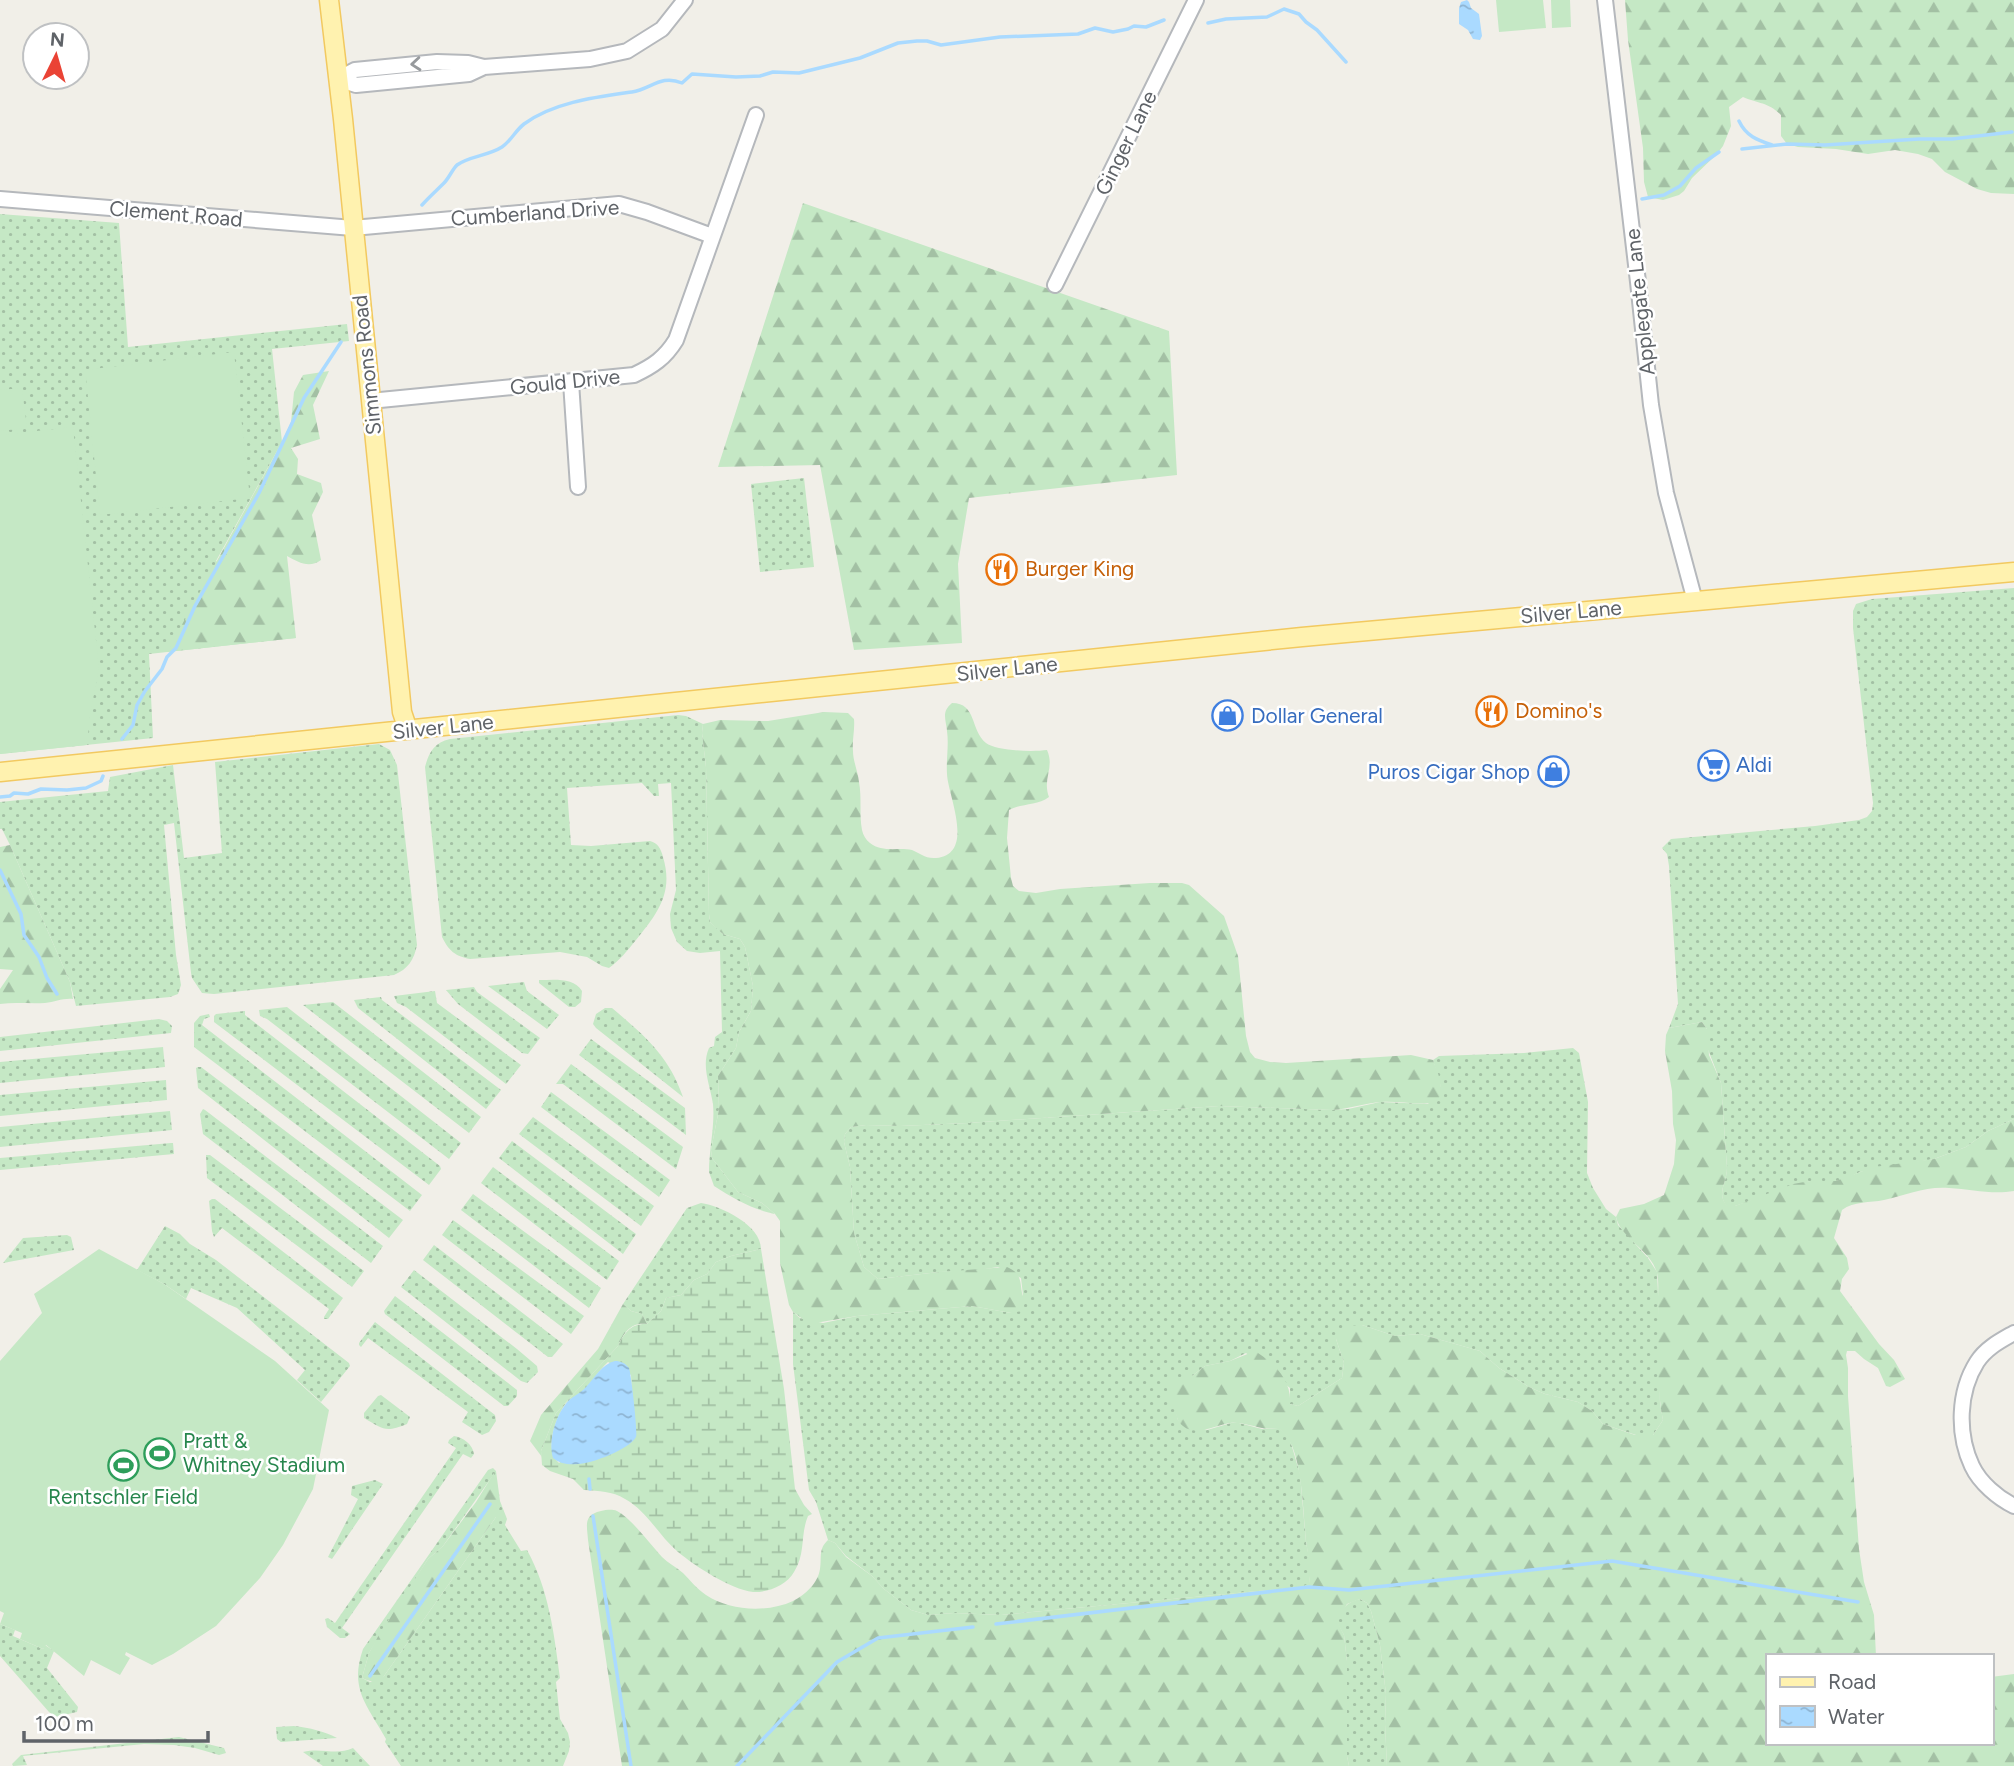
<svg xmlns="http://www.w3.org/2000/svg" width="2014" height="1766" viewBox="0 0 2014 1766" font-family="Figtree,sans-serif">
  <style>
    .grass { fill: url(#grass-dots); fill-rule: evenodd }
    .forest { fill: url(#forest-firs) }
    .wetland { fill: url(#wetland-marsh); fill-rule: evenodd }
    .garden { fill: #c5e8c5 }
    .water { fill: url(#water-ripples) }
    .lines { fill: none; stroke-linecap: round; stroke-linejoin: round }
    .stream { stroke: #aadaff; stroke-width: 3.5 }
    .minor-casing { stroke: #b5b8bc; stroke-width: 18 }
    .major-casing { stroke: #f2c960; stroke-width: 21 }
    .minor { stroke: #fff; stroke-width: 14 }
    .major { stroke: #fff2af; stroke-width: 18 }
    .oneway { stroke: #979a9d }
    .labels { text-anchor: middle; stroke-width: 5; stroke-linejoin: round; paint-order: stroke }
    .street-label { font-size: 21px; fill: #5f6368; stroke: #fff }
    .food-label { font-size: 21px; fill: #c56008; stroke: #fff; text-anchor: start }
    .shop-label { font-size: 21px; fill: #366cbe; stroke: #fff; text-anchor: start }
    .leisure-label { font-size: 21px; fill: #27864d; stroke: #fff; text-anchor: start }
  </style>
  <defs>
    <pattern id="grass-dots" width="8" height="8" patternUnits="userSpaceOnUse" patternTransform="scale(1.75)"><rect width="8" height="8" fill="#c5e8c5"/><path d="M2 2h.1M6 6h.1" fill="none" stroke="#a3c0a4" stroke-width="1.8" stroke-linecap="round"/></pattern>
    <pattern id="forest-firs" width="22" height="20" patternUnits="userSpaceOnUse" patternTransform="scale(1.75)"><rect width="22" height="20" fill="#c5e8c5"/><path d="M5 1l3.5 6h-7zM16 11l3.5 6h-7z" fill="#a3c0a4"/></pattern>
    <pattern id="wetland-marsh" width="20" height="14" patternUnits="userSpaceOnUse" patternTransform="scale(1.75)"><rect width="20" height="14" fill="#c5e8c5"/><path d="M1 5h8M5 5V1M11 12h8M15 12V8" fill="none" stroke="#a3c0a4"/></pattern>
    <pattern id="water-ripples" width="26" height="14" patternUnits="userSpaceOnUse" patternTransform="scale(1.75)"><rect width="26" height="14" fill="#aadaff"/><path d="M2 4q2-2 4 0t4 0M15 11q2-2 4 0t4 0" fill="none" stroke="#8eb4d2"/></pattern>
  </defs>
  <rect width="100%" height="100%" fill="#f1efe8"/>
  <path class="grass" d="M0,214L119,223L128,347L347,324L349,341L272,349L282,442L216,561L296,638L149,654L153,738L0,754Z
    M804,478L814,567L760,572L751,484Z
    M2014,588V1119L1988,1131L1966,1147L1934,1159L1860,1172L1845,1179L1836,1181H1810L1735,1206L1727,1207C1716,1193 1727,1183 1727,1168L1721,1083L1707,1047V1029L1702,1022L1669,1028L1678,1004L1669,866L1667,854L1662,848L1671,839L1815,826L1859,820L1867,817L1872,811L1873,803L1853,628V611L1856,604L1872,599Z
    M678,715L686,716L703,724L702,733L706,767L709,914L710,922L723,934L740,939L745,947L753,986L751,1011L739,1032L736,1048L718,1076L719,1109L711,1150L712,1158L738,1192L762,1203L775,1214C753,1210 733,1198 714,1186L709,1172C709,1149 715,1126 713,1104C710,1085 701,1066 709,1048L714,1046L715,1037L722,1032L720,951L700,953L687,951L677,942L671,928L670,914L676,890L671,783L658,784L659,796H654L642,783L567,788L571,845L591,846L650,841C658,843 661,849 663,857C674,893 657,914 636,940C627,951 620,960 609,968L602,966L587,957L560,952L470,959C455,956 449,951 442,937L425,767C429,752 434,743 450,739Z
    M379,744L390,750L397,765L417,945C414,960 408,969 394,975L214,994L202,993L192,978L191,973L174,823L164,825L176,955L181,985L178,994L170,997L76,1006L70,982L10,845L2,829H0V802L108,791L110,777L173,765L184,858L222,853L215,762Z
    M539,980C554,980 574,977 582,991L581,1002L575,1007H569L539,983Z
    M524,982L527,991L559,1015L547,1029L488,986Z
    M474,987L477,992L540,1038L528,1054L522,1053L458,1004L446,990Z
    M435,991L437,1003L521,1065L506,1084L406,1007L397,1003L394,996Z
    M381,997L382,1000L501,1090L486,1109L358,1008L354,1000Z
    M333,1002L481,1117L469,1133L303,1005Z
    M287,1007L461,1143L449,1159L267,1019L260,1016L259,1010Z
    M605,1008H612C645,1036 669,1056 683,1097L596,1028L593,1024L596,1014Z
    M245,1011V1015L440,1166L441,1169L429,1185L214,1022V1016L216,1014Z
    M209,1014L210,1017L204,1019L202,1025L422,1195L410,1211L194,1047V1023L200,1016Z
    M159,1019L167,1021L172,1026L171,1033L0,1051V1037Z
    M591,1039L685,1108L686,1135L579,1055Z
    M163,1047L165,1067L0,1083V1062Z
    M1573,1048L1579,1053L1588,1102L1587,1173L1593,1188L1606,1209L1616,1217L1618,1225L1648,1258L1657,1272L1660,1336L1659,1361L1660,1403L1663,1420L1653,1435H1636L1603,1424L1592,1411L1578,1402L1545,1394L1529,1387L1499,1368L1480,1351L1420,1334L1395,1336L1362,1325L1336,1339L1344,1363L1342,1378L1298,1406L1290,1404V1388L1246,1353L1230,1361L1205,1366L1192,1376L1176,1412L1178,1420L1207,1430L1231,1423H1239L1262,1429L1279,1428L1285,1433L1290,1440L1300,1474L1306,1542L1311,1568L1309,1584L1302,1587L1001,1615L954,1613L928,1615L911,1610L884,1589L872,1576L846,1556L835,1543L828,1540L816,1502L809,1490L793,1364V1312L800,1318L823,1323L857,1316L972,1306L1011,1313L1023,1295L1021,1278L998,1267L973,1271L939,1272L878,1279L864,1267L854,1233L850,1167L844,1142L845,1134L851,1127L866,1125L900,1126L968,1123L1219,1106L1332,1110L1348,1109L1380,1102L1428,1104L1441,1087L1433,1060L1439,1056L1524,1053Z
    M571,1064L683,1147L676,1169L563,1084H556Z
    M198,1067H201L403,1220L389,1238L198,1088L196,1068Z
    M166,1080L167,1100L0,1116V1095Z
    M551,1092L670,1180L659,1197L541,1107Z
    M203,1109L205,1110L383,1246L371,1263L203,1134L200,1114Z
    M170,1111L172,1130L0,1147V1127Z
    M533,1117L654,1206L641,1226L519,1134Z
    M512,1141L636,1234L623,1254L499,1158Z
    M171,1143H173L174,1154L0,1170V1158Z
    M206,1155H210L364,1271L352,1287L207,1178Z
    M493,1167L619,1261L607,1280L481,1183Z
    M473,1194L601,1288L589,1308L461,1210Z
    M212,1199H215L343,1298L328,1319H324V1317L329,1309L222,1228L214,1237L212,1231L209,1201Z
    M701,1203C721,1206 761,1225 761,1249L731,1256L716,1262L707,1274L694,1280L681,1295L666,1298L661,1311L647,1324L642,1314L631,1311L623,1304L687,1208Z
    M453,1220L584,1316L571,1334L442,1235Z
    M165,1226L180,1234L190,1244L216,1260L349,1363L350,1366L321,1402L297,1380L305,1370L237,1308L191,1288L186,1299L164,1284L137,1270Z
    M67,1235L71,1237L74,1250L3,1263L23,1238Z
    M434,1245L563,1344L552,1357H548L423,1260Z
    M414,1270L517,1349L537,1366L538,1372L527,1383L521,1381L401,1287Z
    M395,1296L517,1390V1396L508,1406H504L385,1314L384,1311Z
    M375,1322L495,1415L496,1421L489,1432L482,1435L462,1422L468,1412L368,1338L361,1347L359,1345V1343Z
    M381,1395L410,1417L407,1424C385,1433 383,1429 364,1418V1413L378,1396Z
    M454,1436C463,1437 473,1445 474,1454L471,1458L463,1454L342,1628L350,1634L345,1638H340L327,1627L325,1619L328,1618L335,1623L456,1448L448,1443L449,1440Z
    M493,1468L496,1471L500,1501L507,1519L505,1525L521,1551L527,1550C549,1590 554,1633 560,1678L556,1682L560,1719L568,1733L570,1742L569,1751L563,1766H401L385,1742L386,1739C367,1705 349,1689 363,1649L488,1470ZM494,1474L496,1517L384,1676L370,1682L362,1678L369,1653L428,1559L443,1546Z
    M375,1480L383,1484L332,1559L328,1557L358,1499L351,1495L352,1486Z
    M1360,1599L1367,1603L1371,1611L1380,1645L1386,1694L1385,1724L1387,1766H1349L1347,1756V1661L1344,1635L1336,1621C1341,1609 1347,1602 1360,1599Z
    M0,1624L15,1630L13,1636L43,1649L45,1645L54,1651L47,1668L78,1707L77,1712L55,1717L49,1712L0,1656Z
    M294,1726C310,1728 324,1731 337,1738L281,1742L277,1739L276,1727Z
    M179,1737L224,1748L226,1753L219,1755L195,1748L174,1745L144,1744L23,1756L27,1765L13,1766L12,1764L21,1755Z
    M353,1748L370,1766H323L303,1752C322,1747 335,1756 353,1748Z"/>
  <path class="forest" d="M1625,0H2014V194L1991,193L1977,189L1945,172L1932,159L1918,154L1895,150L1868,154L1836,149L1798,147L1787,144L1781,136V115C1768,102 1759,104 1743,97L1729,107L1731,126L1723,146L1717,154L1692,178L1684,191L1679,195L1663,200L1648,197L1644,182L1643,148L1628,40Z
    M803,203L1169,331L1177,475L969,498L958,564L962,643L854,650L820,465L718,467Z
    M329,371L313,405L320,439L291,448L298,459L297,474L321,483L323,492L312,515L321,560C309,569 298,562 287,556L296,638L167,652L282,442L291,422L294,392L303,375Z
    M952,703C977,703 970,730 986,743C996,751 1033,752 1047,750C1055,768 1042,778 1049,797C1037,806 1022,803 1009,810L1007,838L1011,878L1013,886L1019,891L1036,893L1060,889L1150,883H1182L1189,885L1224,916L1238,956L1246,1036L1250,1052L1255,1058L1270,1062L1286,1063L1411,1055L1433,1060C1438,1074 1446,1089 1437,1102C1419,1106 1400,1101 1382,1102C1365,1103 1349,1109 1332,1110L1219,1106L968,1123L900,1126L866,1125L851,1127L845,1134L844,1142L850,1167L854,1233L864,1267L878,1279L939,1272L1007,1267C1021,1273 1020,1280 1022,1293C1024,1301 1026,1303 1022,1311L1011,1313L972,1306L857,1316L815,1323L807,1322L793,1312L789,1305L780,1263V1221L775,1214L762,1203L738,1192L712,1158L711,1150L719,1109L718,1076L736,1048L739,1032L751,1011L753,986L745,947L740,939L723,934L716,928L710,922L709,914L706,767L702,733L703,724L720,720L768,721L824,712L848,713L854,719C855,730 852,740 853,751C853,761 858,772 859,782C862,798 859,814 862,830C863,835 866,840 870,843C882,853 899,847 912,850C920,853 925,859 936,858C976,854 948,796 947,774C946,760 949,745 947,731C946,719 941,712 952,703Z
    M10,845L70,982L73,999C63,998 55,1002 45,1003C30,1004 15,1002 0,1004V989L13,970L0,969V847Z
    M1702,1022L1707,1029L1709,1055L1721,1083L1727,1168C1727,1183 1716,1193 1727,1206H1735L1793,1184L1810,1181H1836L1874,1167L1934,1159L1966,1147L1988,1131L2014,1119V1191C1992,1195 1971,1189 1949,1188C1926,1186 1906,1195 1884,1200C1870,1203 1854,1201 1842,1210L1834,1238L1847,1258L1849,1269L1842,1279L1840,1291L1879,1344L1894,1360L1905,1379L1890,1387L1886,1386L1878,1368L1864,1359L1855,1351H1847L1846,1355L1848,1368V1396L1859,1549L1864,1582L1874,1615L1876,1656H1767V1743H1991V1677L2014,1674V1766H1387L1385,1724L1386,1694L1380,1645L1371,1611L1367,1603L1360,1599L1347,1604L1337,1621L1344,1635L1347,1661V1756L1349,1766H622L588,1540C587,1525 583,1515 601,1511C606,1510 612,1509 617,1511C631,1518 651,1545 662,1557C668,1563 676,1567 683,1573C690,1580 697,1589 706,1595C730,1611 767,1613 793,1601C805,1595 818,1583 820,1569C822,1558 818,1549 828,1540L835,1543L846,1557L872,1576L884,1589L911,1610L928,1615L954,1613L1001,1615L1302,1587L1309,1583C1311,1568 1308,1556 1306,1541C1303,1515 1303,1448 1282,1431C1276,1426 1269,1430 1262,1428C1251,1426 1241,1422 1230,1423C1216,1425 1196,1437 1183,1426C1177,1422 1176,1413 1174,1407C1170,1398 1166,1391 1167,1381L1192,1376L1205,1366L1230,1361L1255,1351C1274,1363 1292,1380 1290,1404L1298,1406L1342,1378L1344,1363L1336,1339L1338,1331L1345,1326L1362,1325L1395,1336L1420,1334L1480,1351L1499,1368L1529,1387L1545,1394L1578,1402L1592,1411L1603,1424L1635,1435H1653L1663,1420C1655,1381 1660,1340 1658,1300C1658,1292 1659,1281 1657,1273C1651,1250 1621,1239 1616,1217L1620,1209L1644,1204L1664,1195L1674,1164L1676,1140L1673,1124L1672,1091L1665,1051L1666,1035L1669,1028Z
    M623,1304L631,1311L642,1314L647,1324C630,1322 624,1333 618,1346L556,1413L541,1451L542,1457L530,1441L541,1415L598,1349Z
    M494,1473L500,1507L496,1517L384,1676C377,1683 370,1682 362,1678L369,1653L381,1631L428,1559L443,1546L476,1502Z"/>
  <path class="wetland" d="M761,1249L784,1389L795,1489L804,1505L812,1514L808,1516C800,1535 806,1553 794,1572C787,1585 767,1593 753,1592C730,1589 695,1566 678,1552C659,1536 647,1511 625,1499C612,1491 599,1491 584,1490L573,1479L550,1471L542,1465L541,1451L556,1413L618,1346C624,1333 631,1323 647,1324L661,1311L666,1298L681,1295L694,1280L707,1274L716,1262L731,1256ZM608,1362L631,1375L632,1396L559,1463C544,1450 555,1420 564,1406C568,1399 576,1397 582,1392C592,1383 598,1371 608,1362Z"/>
  <path class="garden" d="M1496,0H1543L1546,28L1499,32Z
    M1551,0H1570L1571,27L1552,28Z
    M234,352L250,498L100,515L86,378L93,369Z
    M22,388L27,428L0,431V390Z
    M73,427L99,668L90,715L87,745L0,754V435Z
    M99,1249L164,1284L275,1361L329,1410L313,1489L283,1545L260,1578L216,1626L173,1654L152,1665L126,1652L125,1655L130,1658L120,1675L91,1660L84,1676L46,1645L43,1649L20,1639L22,1633L0,1624L4,1613L0,1611V1361L42,1313L34,1294Z"/>
  <path class="water" d="M1467,0L1469,2L1471,8L1479,14L1482,36L1480,40L1473,39L1468,30L1459,24V8L1461,2Z
    M615,1361C621,1361 625,1363 629,1368C631,1372 638,1434 636,1437C630,1449 591,1464 578,1464C569,1465 560,1464 553,1458C548,1442 555,1418 565,1405C570,1397 580,1394 586,1387C595,1377 602,1364 615,1361Z"/>
  <g class="lines">
    <path class="stream" d="M1208,23L1226,19L1267,17L1284,9L1299,14L1306,22L1317,30L1346,62
      M1739,121C1746,136 1757,140 1772,145
      M1742,149L1787,144L1825,145L1919,139H1952L2012,132
      M1642,199L1664,195L1680,186L1696,168L1719,152
      M422,205C429,197 437,190 444,183C449,178 452,170 457,165C469,156 488,156 502,147C511,141 515,131 524,124C554,102 597,97 632,92C651,89 661,74 682,83L692,74L736,77L760,76L773,72L799,73L860,58L898,43L917,41H927L941,45L1000,37L1078,34L1095,28L1113,32L1128,29L1134,26L1146,27L1164,20
      M122,739L133,725L137,705L145,691L162,669L167,657L176,648L195,606L259,493L304,398L341,342
      M0,797L10,796L14,793L28,794L41,789L67,790L86,788L101,781L103,776
      M0,870L21,914L24,935L39,957L47,978L57,994
      M589,1479L590,1489
      M593,1516L631,1766
      M996,1624L1309,1587L1349,1590L1612,1561L1858,1602
      M370,1676L490,1504
      M737,1766L837,1662L878,1638L973,1627"/>
    <defs>
      <path id="minor" d="M1605,0L1638,282L1651,405L1666,493L1695,601
        M338,79L356,85L469,74L484,67L590,59L627,51L662,29L685,0
        M338,79L355,70L437,62L468,63L484,67
        M0,199L353,228L619,204L647,212L712,236
        M1055,285L1196,0
        M571,382L578,487
        M370,401L634,375C653,366 665,358 676,340L756,115
        M2014,1333C2000,1341 1986,1348 1977,1362C1958,1392 1957,1434 1972,1466C1980,1483 1998,1498 2014,1506"/>
      <path id="major" d="M329,0L343,119L402,712L408,730
        M0,772L1302,637L2014,572"/>
    </defs>
    <use href="#minor" class="minor-casing"/>
    <use href="#major" class="major-casing"/>
    <use href="#minor" class="minor"/>
    <use href="#major" class="major"/>
  </g>
  <defs><path id="oneway-chevron" d="M-2-3.5L2.5 0L-2 3.5" fill="none" stroke-width="1.6" stroke-linecap="round" stroke-linejoin="round" transform="scale(1.75)"/></defs>
  <use class="oneway" href="#oneway-chevron" transform="translate(416 64) rotate(175)"/>
  <defs>
    <symbol id="restaurant-ring" viewBox="-11 -11 22 22"><circle r="9.5" fill="#fff" stroke="#e8710a" stroke-width="1.5"/><path d="M-5-6h1v4h1v-4h1v4h1v-4h1v5L-1.5 .5V6h-2V.5L-5-1ZM5-6V6H3V1.5H1.5Q1.5-4 5-6Z" fill="#e8710a"/></symbol>
    <symbol id="shop-ring" viewBox="-11 -11 22 22"><circle r="9.5" fill="#fff" stroke="#3f7fe0" stroke-width="1.5"/><path d="M-5-2.5h2.3a2.7 3.5 0 0 1 5.4 0H5L5.5 6h-11ZM-1.5-2.5h3a1.5 2.3 0 0 0-3 0Z" fill="#3f7fe0"/></symbol>
    <symbol id="supermarket-ring" viewBox="-11 -11 22 22"><circle r="9.5" fill="#fff" stroke="#3f7fe0" stroke-width="1.5"/><path d="M-6-5.5h2.5l.6 2H6L4.5 2H-2.5L-4.4-4H-6ZM-1.5 3.2a1.3 1.3 0 1 0 .1 0ZM3 3.2a1.3 1.3 0 1 0 .1 0Z" fill="#3f7fe0"/></symbol>
    <symbol id="stadium-ring" viewBox="-11 -11 22 22"><circle r="9.5" fill="#fff" stroke="#2e9e5b" stroke-width="1.5"/><path d="M0-5a6.5 5 0 1 0 0 10a6.5 5 0 1 0 0-10ZM-3.5-1.8h7v3.6h-7Z" fill="#2e9e5b"/></symbol>
  </defs>
  <g fill-rule="evenodd">
    <use href="#restaurant-ring" x="984" y="552" width="35" height="35"/>
    <use href="#restaurant-ring" x="1474" y="694" width="35" height="35"/>
    <use href="#shop-ring" x="1210" y="698" width="35" height="35"/>
    <use href="#supermarket-ring" x="1696" y="748" width="35" height="35"/>
    <use href="#shop-ring" x="1536" y="754" width="35" height="35"/>
    <use href="#stadium-ring" x="142" y="1436" width="35" height="35"/>
    <use href="#stadium-ring" x="106" y="1448" width="35" height="35"/>
  </g>
  <g class="labels">
    <g class="street-label">
      <text transform="translate(1126 143) rotate(-64)" y="7">Ginger Lane</text>
      <text transform="translate(535 213) rotate(-4)" y="7">Cumberland Drive</text>
      <text transform="translate(176 214) rotate(5)" y="7">Clement Road</text>
      <text transform="translate(1640 302) rotate(-96)" y="7">Applegate Lane</text>
      <text transform="translate(367 365) rotate(-96)" y="7">Simmons Road</text>
      <text transform="translate(565 382) rotate(-6)" y="7">Gould Drive</text>
      <text transform="translate(1571 612) rotate(-5)" y="7">Silver Lane</text>
      <text transform="translate(1007 669) rotate(-6)" y="7">Silver Lane</text>
      <text transform="translate(443 727) rotate(-6)" y="7">Silver Lane</text>
    </g>
    <g class="food-label">
      <text x="1025" y="576">Burger King</text>
      <text x="1515" y="718">Domino's</text>
    </g>
    <g class="shop-label">
      <text x="1251" y="723">Dollar General</text>
      <text x="1736" y="772">Aldi</text>
      <text x="1530" y="779" text-anchor="end">Puros Cigar Shop</text>
    </g>
    <g class="leisure-label">
      <text x="183" y="1448">Pratt &amp;<tspan x="183" dy="24">Whitney Stadium</tspan></text>
      <text x="123" y="1504" text-anchor="middle">Rentschler Field</text>
    </g>
  </g>
  <rect x="1766" y="1654" width="228" height="91" fill="#ffffff" stroke="#bfc1c3" stroke-width="2"/>
  <rect x="1780" y="1677" width="35" height="10" fill="#fff2af" stroke="#bfc1c3" stroke-width="2"/>
  <text x="1828" y="1689" font-size="21" fill="#5f6368">Road</text>
  <rect x="1780" y="1706" width="35" height="21" fill="url(#water-ripples)" stroke="#bfc1c3" stroke-width="2"/>
  <text x="1828" y="1724" font-size="21" fill="#5f6368">Water</text>
  <g transform="translate(56 56) rotate(5)"><circle r="33" fill="#ffffff" stroke="#bfc1c3" stroke-width="2"/>
  <path d="M0-5L12 26L0 18L-12 26Z" fill="#ea4335"/>
  <text y="-10" font-size="19" font-weight="bold" text-anchor="middle" fill="#5f6368">N</text>
  </g>
  <path d="M24 1731v10h184v-10" fill="none" stroke="#5f6368" stroke-width="3.5"/>
  <text x="35" y="1731" font-size="21" fill="#5f6368" stroke="#ffffff" stroke-width="5" paint-order="stroke">100 m</text>
</svg>
